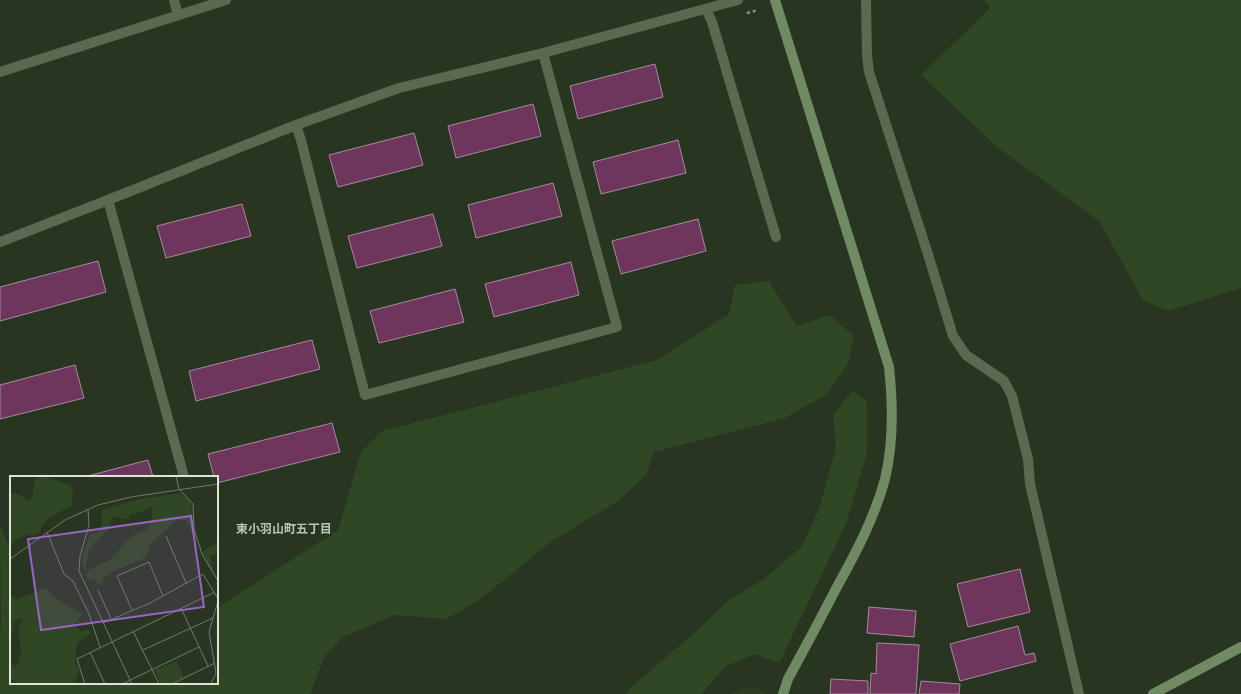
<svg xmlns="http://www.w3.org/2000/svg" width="1241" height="694" viewBox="0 0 1241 694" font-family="Poppins,'Noto Sans JP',sans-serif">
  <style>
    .built { fill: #2c3d22 }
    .green { fill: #304723 }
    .building { fill: #6e365d; stroke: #a58b9c }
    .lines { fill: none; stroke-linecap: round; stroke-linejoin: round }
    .path { stroke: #8a9584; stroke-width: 2.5; stroke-dasharray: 3 3; stroke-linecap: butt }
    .street { stroke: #5a6a51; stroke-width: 10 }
    .secondary { stroke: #708a63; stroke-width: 10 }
    .labels { text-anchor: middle; stroke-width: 4; stroke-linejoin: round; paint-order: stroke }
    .neighbourhood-label { font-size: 12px; font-weight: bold; fill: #b5c7ad; stroke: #283520 }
    .inset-road { fill: none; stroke: #707b6a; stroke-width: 1 }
    .view { fill: #9864c6; fill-opacity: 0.15; stroke: #9864c6; stroke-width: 2 }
    .inset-edge { fill: none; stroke: #dce5d8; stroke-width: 2 }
  </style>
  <rect width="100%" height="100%" fill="#283520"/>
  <path class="built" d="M744,687L757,688L766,692L765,694H731Z"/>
  <path class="green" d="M984,0H1241V288L1168,311L1143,300L1099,221L997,147L921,75L990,8Z
    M769,281L797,326L830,315L854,336L848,364L826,395L785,418L654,452L646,475L618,501L552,541L478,601L446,619L395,615L343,637L325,656L310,694H0V633L1,624L0,526L11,551V683H217V608L338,530L361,452L382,431L657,360L729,314L735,285Z
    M853,390L867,402V454L846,524L779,663L754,654L725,667L701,694H626L629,689L691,636L728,601L764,579L802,546L819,509L836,448L833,414Z"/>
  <path class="building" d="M655,64L663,97L578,119L570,86Z
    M533,104L541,136L456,158L448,126Z
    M414,133L423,165L338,187L329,155Z
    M678,140L686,173L601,194L593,162Z
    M553,183L562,216L476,238L468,205Z
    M242,204L251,236L166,258L157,226Z
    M433,214L442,246L357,268L348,236Z
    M698,219L706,251L621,274L612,241Z
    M98,261L106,292L0,321V287Z
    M571,262L579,295L494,317L485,284Z
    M455,289L464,322L379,343L370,311Z
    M312,340L320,369L196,401L189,371Z
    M75,365L84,398L0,419V385Z
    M332,423L340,452L217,483V477H214L208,454Z
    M148,460L153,477H84Z
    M1020,569L1030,612L968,627L957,584Z
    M869,607L916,611L914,637L867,633Z
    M1018,626L1025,655L1034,653L1036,661L960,681L950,644Z
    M877,643L919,645L916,694H870L871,673L876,674Z
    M831,679L868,681V694H830Z
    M921,681L960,684L959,694H919Z"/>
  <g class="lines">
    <path class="path" d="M747,13L758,10"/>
    <path class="street" d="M174,0L178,15
      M866,0L867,55L869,72L927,251L953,336L966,355L1004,381L1012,396L1028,459L1030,484L1079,694
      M706,9L712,22L776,237
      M0,72L226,0
      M296,125L301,140L365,395L617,327L543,53
      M108,200L184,477
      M0,242L108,200L296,125L399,88L543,53L738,0"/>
    <path class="secondary" d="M775,0L889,367C893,404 894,442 885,479C875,516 857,551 838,585C822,616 805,648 788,679L783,694
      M1153,694L1241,647"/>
  </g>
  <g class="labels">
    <g class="neighbourhood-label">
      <text x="284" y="533">東小羽山町五丁目</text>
    </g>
  </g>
  <g transform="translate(10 476)">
    <rect width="208" height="208" fill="#283520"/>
    <path d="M32,0L60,9L63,15L61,30L37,43L31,51V55L22,61L20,58L6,63L0,71V17L10,19L19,25L22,22L25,4ZM171,17L180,25L187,67L176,44L166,45L140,68L136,82L101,96L93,103L92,107L88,108L83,103L79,105L76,103L78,94L100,84L120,61L137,54L142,42V32L139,31L133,36L121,38L117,44L102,40L99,52L79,74L75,96L72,87L73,78L80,58L87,57L92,48V34L130,23ZM208,66V76L200,80L204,98L192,76ZM35,112L46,122L72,138L64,149L71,155L79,153L81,157L67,167L65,185L69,194L64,208H8L0,202V187L6,191L9,186L11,174L8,152L13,145L12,142L4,146L0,169V119L7,123ZM166,185L174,201L160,208H150L145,194Z" fill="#304723"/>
    <path class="inset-road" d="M166,0L169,13L183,28L184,53L192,78L208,105M78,33L79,49L70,80L69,95L122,208M37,56L54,98L63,105L79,138L90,171M156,60L176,107M0,83L55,44L88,29L121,21L208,8M88,114L101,143M171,132L198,190M122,134L107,100L139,86L153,120M93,147L140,127L193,98L208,123M123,155L149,208M133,174L203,142M80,176L95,208M75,208L67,183L205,116M112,208L189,171M162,208L205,187M201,208L206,197L199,156L208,125"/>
    <path class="view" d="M181,40L194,131L31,154L18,63Z"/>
    <rect width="208" height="208" class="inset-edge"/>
  </g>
</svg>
